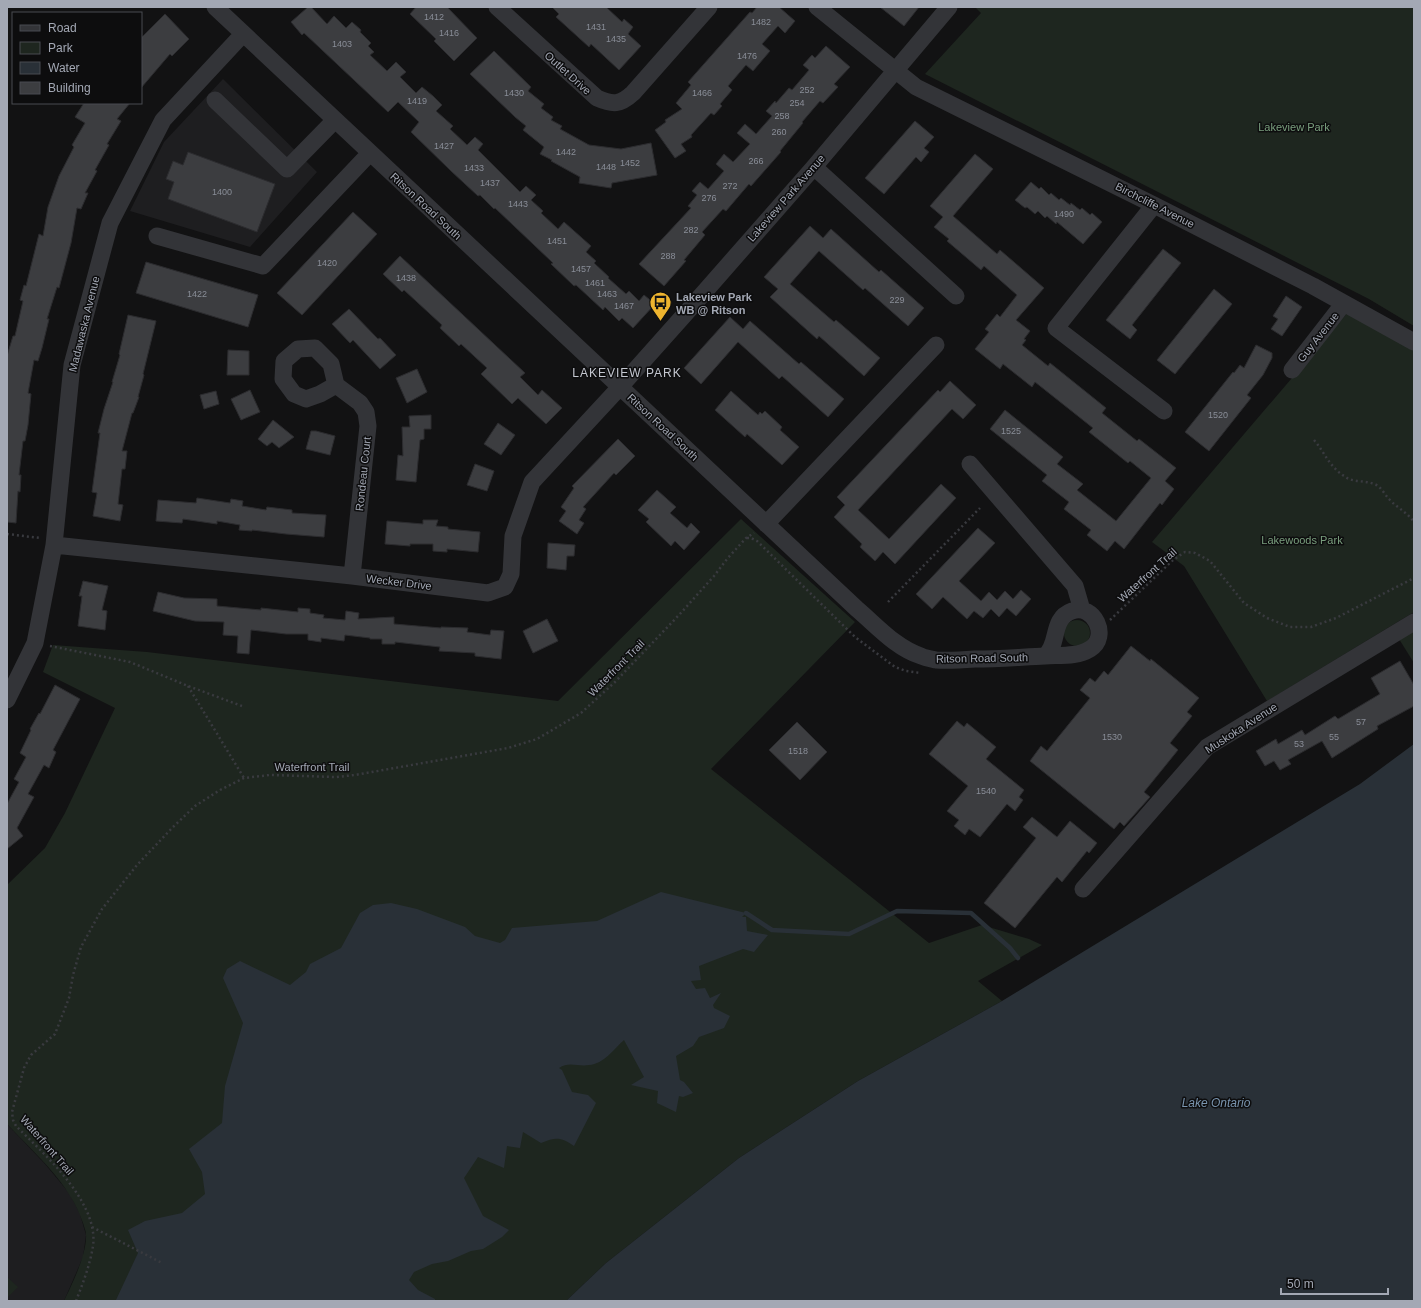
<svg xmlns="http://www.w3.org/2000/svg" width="1421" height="1308" viewBox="0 0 1421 1308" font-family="Helvetica,sans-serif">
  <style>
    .built { fill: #1e1e20 }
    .green { fill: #1e261f }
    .water { fill: #293037 }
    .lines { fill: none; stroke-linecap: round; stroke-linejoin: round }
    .stream { stroke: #293037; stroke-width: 4.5 }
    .building { fill: #3c3d40; stroke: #2c2c2f }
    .path { stroke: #393a3f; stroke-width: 2.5; stroke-dasharray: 2 3; stroke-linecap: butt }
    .minor { stroke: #333438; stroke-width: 17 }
    .labels { text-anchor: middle; stroke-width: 3; stroke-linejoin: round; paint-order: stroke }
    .number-label { font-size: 9px; fill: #898d97 }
    .street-label { font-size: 11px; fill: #a3a8b4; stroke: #0d0d0e }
    .park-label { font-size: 11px; fill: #7a9f7e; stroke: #0d0d0e }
    .poi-label { font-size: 11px; font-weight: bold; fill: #a3a8b4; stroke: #0d0d0e; text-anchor: start }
    .neighbourhood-label { font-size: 12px; letter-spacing: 1px; fill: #c4c7d0; stroke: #0d0d0e }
    .water-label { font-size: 12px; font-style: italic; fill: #7a95af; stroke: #0d0d0e }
  </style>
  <rect width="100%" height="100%" fill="#121213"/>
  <path class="built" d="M223,79L317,172L250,247L130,211L164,142Z
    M7,1124L45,1164L70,1194L80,1214L86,1235L83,1257L64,1301H7Z"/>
  <path class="green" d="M975,7H1414V326L1369,299L925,74L981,13Z
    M1349,311L1414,347V612L1267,701L1184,566L1152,542Z
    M741,519L855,622L711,769L929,943L982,925L1029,939L1042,945L978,981L1002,1001L858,1081L739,1158L606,1263L566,1301H64C72,1284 87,1254 86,1235C86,1231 84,1227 83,1223C70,1183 35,1154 7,1124V885L45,848L65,813L115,708L43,672L53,645L147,652L558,701Z
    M1064 633a13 13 0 1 1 26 0a13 13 0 1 1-26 0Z
    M1414,631V663L1399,639Z
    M7,1277L18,1287L7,1298Z"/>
  <path class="water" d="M1414,744V1301H566L606,1263L739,1158L858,1081L1002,1001L1360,784Z
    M661,892L746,913L742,917H746L747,931L768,935L754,952L743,949L699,966L701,980L691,981L696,989L705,988L710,998L721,993L713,1005L714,1008L730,1016L724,1028L699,1037L693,1046L676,1056L680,1080L684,1082L693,1093L683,1097L679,1096L676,1112L657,1103L658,1091L631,1085L644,1077L624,1040C614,1049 604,1064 589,1065C578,1067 569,1061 559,1068L562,1070L572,1092L588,1095L596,1103L574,1146C561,1137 556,1137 541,1143L523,1132L520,1148L507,1146L504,1168L478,1157L464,1178L483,1216L509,1230L502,1237L483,1249L471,1251L448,1261L432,1264L414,1272L409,1280L418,1290L435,1299V1301H153V1300H116L138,1253L128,1230L145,1221L182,1213L205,1194L202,1172L189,1149L222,1123L225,1086L243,1023L223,978L227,969L240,961L290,985L306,972L310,964L341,948L360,913L373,905L391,903L417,909L465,927L475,936L500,943L505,940L512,928L597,921Z"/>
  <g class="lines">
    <path class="stream" d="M746,913L772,930L849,934L897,911L971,913L1010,948L1018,958"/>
  </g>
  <path class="building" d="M308,7H311L327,24L334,16L346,28L352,22L361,30L360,32L371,43L368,46L374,52L370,55L387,71L396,62L406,72L400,77L416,93L422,87L433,96L442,105L436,111L453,126L450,129L467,145L475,137L483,144L478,150L520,192L526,186L536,195L531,200L543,211L541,213L558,229L564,222L591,246L586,252L596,261L594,263L609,277L608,278L626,294L629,291L639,301L644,295L655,304L633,328L622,318L619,321L605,307L603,310L576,285L574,286L551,264L553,263L495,208L494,209L480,195L478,196L451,171L411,132L419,122L398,102L388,112L304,33L302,35L291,22Z
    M416,7H447L477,38L454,61L434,41L436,39L410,14Z
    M552,7H606L622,22L624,19L633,27L628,34L641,46L619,70L591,44L589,47L556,17L559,14Z
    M757,7H779L795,21L785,33L778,26L762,44L770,51L753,71L746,65L728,86L732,90L720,104L722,106L714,115L711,113L691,135L692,137L681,144L686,151L675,158L655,130L666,122L665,120L682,109L676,103L691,85L688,82L750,12L752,13Z
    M880,7H919L904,26Z
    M165,14L189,39L172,56L170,54L141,88V38Z
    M826,46L850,67L834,84L838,87L823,103L820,101L802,122L803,123L780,151L781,152L751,186L749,184L726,211L723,209L702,232L705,235L684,260L686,261L664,286L639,264L691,208L688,206L697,195L692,191L700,182L708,189L724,171L716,164L724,154L733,162L750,144L737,133L745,124L756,134L772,116L766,111L775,101L776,103L789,88L792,90L809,70L803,65L812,55L815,58Z
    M494,51L531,87L528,91L544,104L541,108L553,117L551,120L562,126L560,129L589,145L621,149L651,143L657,175L612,183L611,188L579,183L580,177L551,161L552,160L540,154L544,147L523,130L526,126L515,117L470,74Z
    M84,103H130L117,119L121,121L107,144L109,145L95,170L97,171L85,193H88L81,209L77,208L71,243L59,288L57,287L47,319H49L42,348L38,361L34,360L28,393L31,394L28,425L25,441H23L19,475H21L20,492L18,491L16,523L7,522V356L13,336H15L23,301L20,300L24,285L26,286L39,234L43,236L48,207L59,176L74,147L72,145L85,123L75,117Z
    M915,121L934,137L924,148L929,152L921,162L916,157L884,194L865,178Z
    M188,152L275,184L257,232L168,199L174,182L166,179L173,161L183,165Z
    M975,154L993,169L953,216L997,254L1000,250L1044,288L1016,320L1030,331L1024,339L1026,340L1022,345L1048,366L1050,363L1106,408L1102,413L1137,441L1139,439L1176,468L1165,481L1174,489L1162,505L1160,503L1124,549L1115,541L1107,551L1087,535L1091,530L1064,509L1069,502L1042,481L1047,475L990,429L1005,410L1063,457L1057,464L1083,484L1077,490L1116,521L1151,478L1130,461L1128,463L1089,432L1093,428L1035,382L1032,387L1003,364L1000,369L975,349L989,332L985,329L997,314L1000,317L1017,295L984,266L981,270L947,241L949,239L934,227L943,217L930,206Z
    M1031,182L1039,189L1041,187L1049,195L1051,193L1059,200L1061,198L1070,205L1071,203L1080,210L1082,208L1090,215L1092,213L1102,222L1083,244L1057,222L1056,224L1047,216L1045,218L1038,211L1035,214L1027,207L1025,208L1015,200Z
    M353,212L377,234L302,315L277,293Z
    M810,226L823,238L831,229L879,272L881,270L924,308L908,326L865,288L863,290L819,251L790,284L834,322L836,320L880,358L864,376L819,336L817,339L770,297L778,289L764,277Z
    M1163,249L1181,263L1132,325L1137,330L1130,339L1106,320Z
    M400,256L525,373L520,377L538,395L542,390L562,408L546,424L518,398L512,404L481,374L487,368L461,344L459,346L440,328L442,325L404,290L402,292L383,274Z
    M146,262L258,295L248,327L136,293Z
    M1214,289L1232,304L1175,374L1157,360Z
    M1286,296L1302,307L1282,336L1271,329L1278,319L1273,316Z
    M349,309L378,339L380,338L396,355L380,369L353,340L350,343L332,324Z
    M128,315L156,321L143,374L144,375L138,397H139L133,413H132L122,451H127L125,469H122L118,504L123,505L120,521L93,516L97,493L92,492L100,433H98L104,409L113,382H112L120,355L119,354Z
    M730,317L743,329L750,321L799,364L801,362L844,399L828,417L782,376L779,379L738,342L701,384L684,368Z
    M1256,345L1272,353V358L1263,375L1247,395L1251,398L1209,451L1185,432L1233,372L1234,373L1240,365L1244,368Z
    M228,350L249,351V375H227Z
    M417,369L427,392L407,403L396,378Z
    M950,381L976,405L963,419L952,409L858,510L889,539L941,484L956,498L895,564L883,552L875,561L860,547L862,544L834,517L845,505L837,497L938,390L940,392Z
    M250,390L260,412L241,420L231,399Z
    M216,391L219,404L204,409L200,395Z
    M731,391L758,415L760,412L762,414L765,411L782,427L780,430L799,447L782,465L747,434L745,437L715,410Z
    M431,415V429H424V439L420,440L416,482L396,480L398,455L403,456L402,427H410L409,416Z
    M273,420L294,437L279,448L272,442L267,446L258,439Z
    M498,423L515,435L501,455L484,444Z
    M311,431H316L335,436L330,455L306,449Z
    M618,439L635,456L616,475L614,473L583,507L586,509L579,520L584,523L577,534L559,521L566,511L561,507L574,488L572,486Z
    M475,464L494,471L487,491L467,485Z
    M657,490L676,507L670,513L687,528L691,523L700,532L684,550L675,541L671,546L646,522L649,519L638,510Z
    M197,498L230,503L231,499L243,501L242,506L266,510L267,507L292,510V513L326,515L324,537L286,534L252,530V531L239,530L240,525L217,521V524L183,519L182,523L156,521L158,500L196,503Z
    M423,520H438L436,526L448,527V529L480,532L478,552L447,549V552L433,551V544H410V546L385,544L387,521L423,524Z
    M978,528L995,543L959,581L981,601L989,592L997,600L1005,591L1013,599L1021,590L1031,599L1016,616L1007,608L999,617L991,609L983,618L974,611L967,619L943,597L932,609L916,594Z
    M548,543L575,545L574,556H567L566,570L547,568Z
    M83,581L108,586L102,610L107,611L105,630L78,626L82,596H79Z
    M158,592L184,598L217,599V606L261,610V608L298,612V608L310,609V613L324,615L323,618L345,620L346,611L359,613L358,619L394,617V624L441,628V627L468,628L467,632L490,635L491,630L504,631L501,659L475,656V653L439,651L440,647L395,642V644H382V639H370V638L345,635L344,641L321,638V642L308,640V634H286L251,630L249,654L237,653L238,636L223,635L224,622L195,621L153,611Z
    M547,619L558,641L533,653L523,631Z
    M1131,646L1150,661L1151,659L1199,698L1187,712L1192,716L1170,743L1178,750L1144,792L1150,797L1124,826L1120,822L1114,829L1030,761L1041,746L1047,751L1090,698L1080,690L1090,678L1095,682L1104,671L1108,675Z
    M1400,661L1414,685V706L1377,726L1378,729L1332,758L1322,741L1288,760L1291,764L1280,770L1274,761L1265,766L1256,751L1276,739L1278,744L1302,730L1305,735L1335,716L1338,719L1380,694L1371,678Z
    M55,685L80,699L53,750L56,752L49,768L44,765L28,794L34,797L17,828L23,836L7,849V804L19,782L14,779L26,757L20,753L31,730L30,729L39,713L40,714Z
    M957,721L964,727L967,723L996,747L986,759L1024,790L1019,797L1023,800L1015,811L1007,804L980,837L969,829L965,835L954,826L959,820L947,811L968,786L929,754Z
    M797,722L827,752L800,780L769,750Z
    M1032,817L1057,837L1070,821L1097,843L1089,853L1087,851L1062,882L1057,877L1015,928L984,903L1036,838L1023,827Z"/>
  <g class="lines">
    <path class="path" d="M1314,440C1325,453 1329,466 1344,476C1353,483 1364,480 1374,484C1381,486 1384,494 1389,499C1397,508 1407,512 1414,522
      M7,534L40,538
      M747,538H751L757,541L855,637L895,667L906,671L921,673
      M888,602L980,508
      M1110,620L1173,560L1185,552L1195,553L1210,561L1244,603L1267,618L1290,627H1311L1336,618L1414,578
      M50,646L130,662L188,686L242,706
      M188,686L244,778
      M92,1227L162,1263
      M76,1301C83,1283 90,1265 93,1246C99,1202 44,1154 16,1126L13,1120L12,1112L24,1068L31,1055L55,1034L69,998L73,975L81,947L102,909L137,865L173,827L195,806L220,790L244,778L270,775L336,777L355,775L508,748L537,739L581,713L615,682L679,615L714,576L727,559L746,538L754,533"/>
    <path class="minor" d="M215,7L857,609C877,626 896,648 921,656C925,658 931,659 936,660C948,661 962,660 975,659C999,659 1022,657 1045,656C1060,655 1077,657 1090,649C1110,637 1094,603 1072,611C1050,619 1060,644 1045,656
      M497,7L597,98C613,105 620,105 633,93L709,7
      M817,7L916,87L1154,205L1313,286L1414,342
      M215,100L287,169L335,120
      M814,167L956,296
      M1154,205L1056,328L1164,411
      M157,236L263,266L370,153
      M1292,370L1344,303
      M336,385L320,394L306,399L294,394L283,379L284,361L298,349L315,348L331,364L336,385L360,403L366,412L368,426L352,576
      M970,464L1075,586L1082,610
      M766,524L936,345
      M54,545L352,576L488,593L505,587L511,574L513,536L532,482L620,387L686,313L814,167L949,7
      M7,700L35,643L54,545L72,365L110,223L163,120L243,34
      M1083,889L1207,747L1414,622"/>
  </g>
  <defs>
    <symbol id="bus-pin" viewBox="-11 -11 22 30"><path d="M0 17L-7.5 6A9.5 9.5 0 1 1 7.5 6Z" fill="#eeb42f" stroke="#0d0d0e"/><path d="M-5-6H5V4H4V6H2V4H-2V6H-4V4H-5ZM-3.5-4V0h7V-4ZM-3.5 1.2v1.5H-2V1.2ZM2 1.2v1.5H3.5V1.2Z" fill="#111"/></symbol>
  </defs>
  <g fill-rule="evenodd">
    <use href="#bus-pin" x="648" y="290" width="25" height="34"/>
  </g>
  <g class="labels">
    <g class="number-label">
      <text x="434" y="20">1412</text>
      <text x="761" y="25">1482</text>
      <text x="596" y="30">1431</text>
      <text x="449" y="36">1416</text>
      <text x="616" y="42">1435</text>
      <text x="342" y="47">1403</text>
      <text x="747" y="59">1476</text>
      <text x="807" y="93">252</text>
      <text x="514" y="96">1430</text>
      <text x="702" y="96">1466</text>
      <text x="417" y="104">1419</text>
      <text x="797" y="106">254</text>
      <text x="782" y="119">258</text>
      <text x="779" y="135">260</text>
      <text x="444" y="149">1427</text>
      <text x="566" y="155">1442</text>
      <text x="756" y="164">266</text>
      <text x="630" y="166">1452</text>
      <text x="606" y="170">1448</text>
      <text x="474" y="171">1433</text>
      <text x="490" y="186">1437</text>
      <text x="730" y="189">272</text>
      <text x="222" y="195">1400</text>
      <text x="709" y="201">276</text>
      <text x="518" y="207">1443</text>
      <text x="1064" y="217">1490</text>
      <text x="691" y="233">282</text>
      <text x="557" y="244">1451</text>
      <text x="668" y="259">288</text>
      <text x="327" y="266">1420</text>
      <text x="581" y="272">1457</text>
      <text x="406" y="281">1438</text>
      <text x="595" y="286">1461</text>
      <text x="197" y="297">1422</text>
      <text x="607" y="297">1463</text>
      <text x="897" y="303">229</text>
      <text x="624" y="309">1467</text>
      <text x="1218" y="418">1520</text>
      <text x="1011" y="434">1525</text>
      <text x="1361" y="725">57</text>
      <text x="1112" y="740">1530</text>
      <text x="1334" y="740">55</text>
      <text x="1299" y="747">53</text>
      <text x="798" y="754">1518</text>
      <text x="986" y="794">1540</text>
    </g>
    <g class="street-label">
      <text transform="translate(568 73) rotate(42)" y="4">Outlet Drive</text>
      <text transform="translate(786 198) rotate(-49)" y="4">Lakeview Park Avenue</text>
      <text transform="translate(1155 205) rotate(27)" y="4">Birchcliffe Avenue</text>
      <text transform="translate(426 206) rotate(43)" y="4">Ritson Road South</text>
      <text transform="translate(84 324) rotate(-76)" y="4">Madawaska Avenue</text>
      <text transform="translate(1318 337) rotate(-52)" y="4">Guy Avenue</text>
      <text transform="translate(663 427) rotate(43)" y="4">Ritson Road South</text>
      <text transform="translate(363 474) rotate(-84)" y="4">Rondeau Court</text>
      <text transform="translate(1147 575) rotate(-42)" y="4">Waterfront Trail</text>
      <text transform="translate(399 582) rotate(7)" y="4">Wecker Drive</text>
      <text transform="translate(982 658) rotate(-1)" y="4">Ritson Road South</text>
      <text transform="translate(616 668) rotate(-45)" y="4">Waterfront Trail</text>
      <text transform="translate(1241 728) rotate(-33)" y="4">Muskoka Avenue</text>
      <text x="312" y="771">Waterfront Trail</text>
      <text transform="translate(47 1145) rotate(49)" y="4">Waterfront Trail</text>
    </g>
    <g class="park-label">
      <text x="1294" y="131">Lakeview Park</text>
      <text x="1302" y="544">Lakewoods Park</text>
    </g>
    <g class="poi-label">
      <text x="676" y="301">Lakeview Park<tspan x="676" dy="13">WB @ Ritson</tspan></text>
    </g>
    <g class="neighbourhood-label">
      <text x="627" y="377">LAKEVIEW PARK</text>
    </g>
    <g class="water-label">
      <text x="1216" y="1107">Lake Ontario</text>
    </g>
  </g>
  <rect width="1421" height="1308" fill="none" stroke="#a3a8b4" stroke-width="16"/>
  <rect x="12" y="12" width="130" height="92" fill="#0d0d0e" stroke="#494b50"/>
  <rect x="20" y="25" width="20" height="6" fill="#333438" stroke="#494b50"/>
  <text x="48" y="32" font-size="12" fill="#a3a8b4">Road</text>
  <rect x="20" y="42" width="20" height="12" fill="#1e261f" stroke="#494b50"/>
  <text x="48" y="52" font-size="12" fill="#a3a8b4">Park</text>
  <rect x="20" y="62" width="20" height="12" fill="#293037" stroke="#494b50"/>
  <text x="48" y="72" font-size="12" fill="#a3a8b4">Water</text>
  <rect x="20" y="82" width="20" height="12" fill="#3c3d40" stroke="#494b50"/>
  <text x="48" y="92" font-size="12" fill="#a3a8b4">Building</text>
  <path d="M1281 1288v6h107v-6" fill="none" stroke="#a3a8b4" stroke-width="2"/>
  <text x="1287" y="1288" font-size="12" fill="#a3a8b4" stroke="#0d0d0e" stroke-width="3" paint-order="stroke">50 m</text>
</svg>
